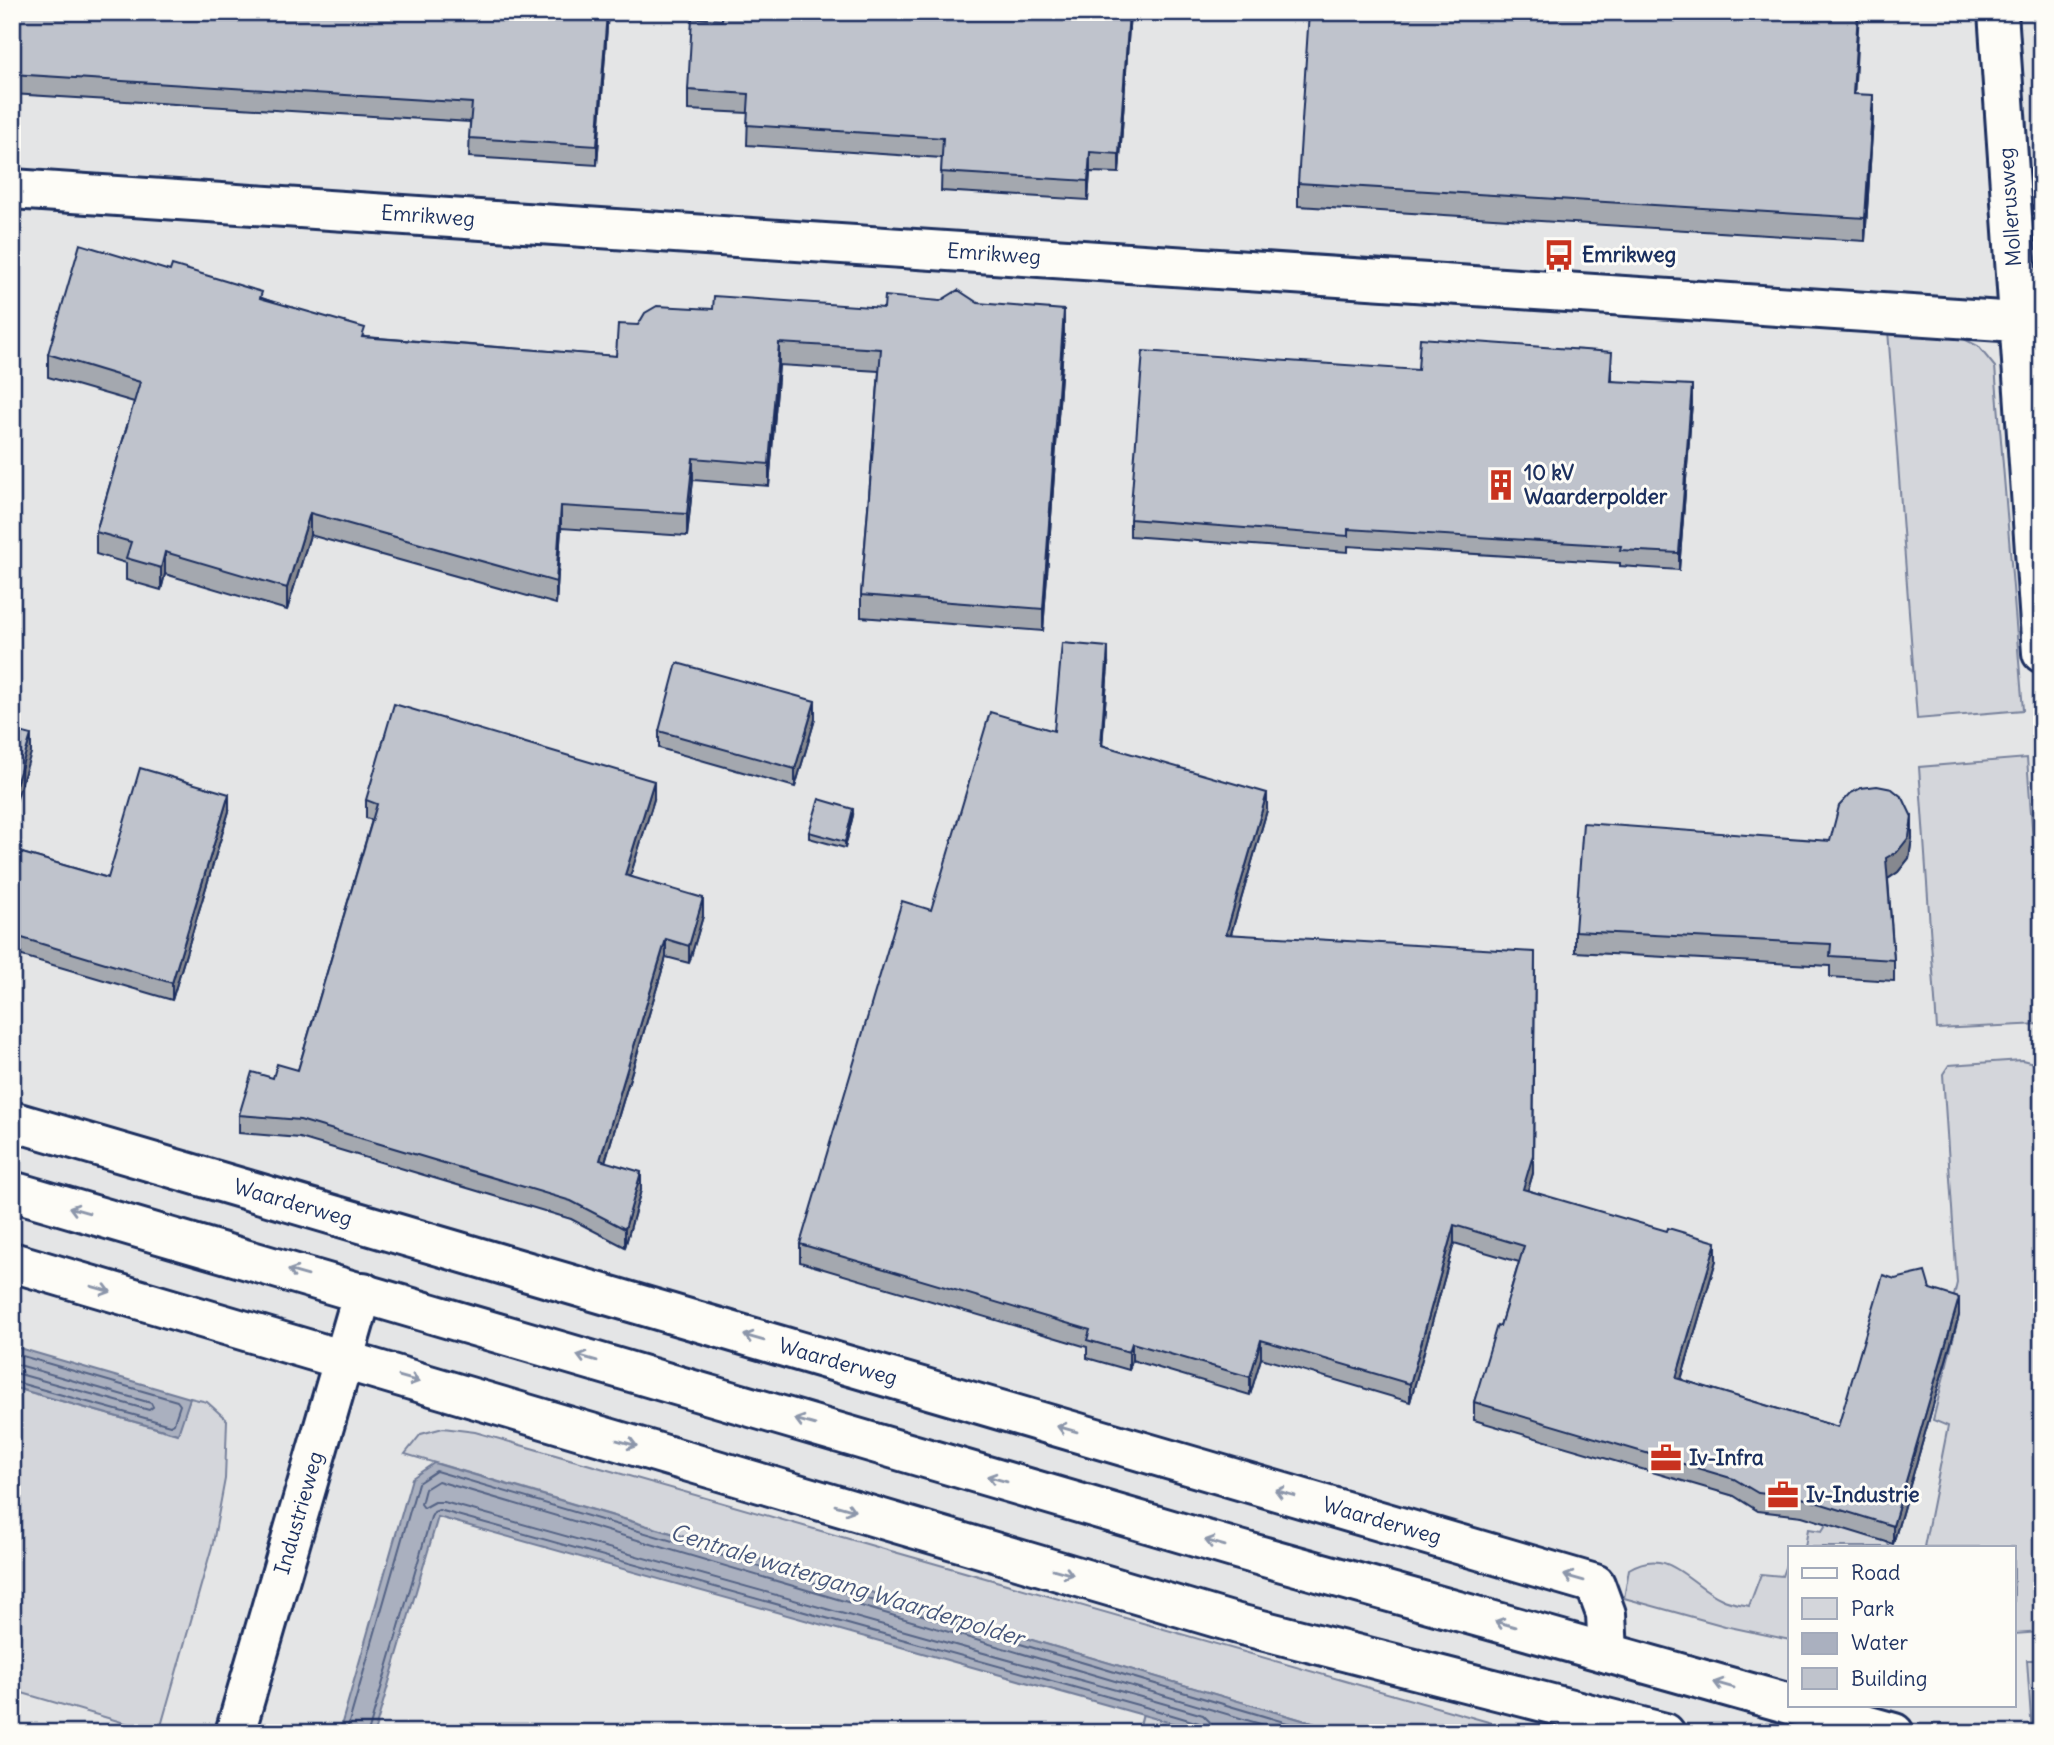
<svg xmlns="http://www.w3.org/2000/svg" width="2054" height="1745" viewBox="0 0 2054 1745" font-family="Delius,sans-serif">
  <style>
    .built { fill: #e4e5e6; fill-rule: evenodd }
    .green { fill: #d4d6db; stroke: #78829c; stroke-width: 2 }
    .water { fill: #aab0bf; stroke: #717c98; stroke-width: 2 }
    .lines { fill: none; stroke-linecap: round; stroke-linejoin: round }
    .shore { stroke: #546385; stroke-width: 2 }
    .minor-casing { stroke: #1b2f5e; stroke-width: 44 }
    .major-casing { stroke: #1b2f5e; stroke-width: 44 }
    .minor { stroke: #fdfcf7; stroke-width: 38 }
    .major { stroke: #fdfcf7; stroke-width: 38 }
    .wall { fill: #a4a8af; stroke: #1b2f5e; stroke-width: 2 }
    .shaded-wall { fill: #86888f; stroke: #1b2f5e; stroke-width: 2 }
    .building { fill: #bfc3cc; stroke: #1b2f5e; stroke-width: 2 }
    .oneway { stroke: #8c96aa }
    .labels { text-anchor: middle; stroke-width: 6; stroke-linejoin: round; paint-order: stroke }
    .street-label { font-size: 21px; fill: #1b2f5e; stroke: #fdfcf7 }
    .poi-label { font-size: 21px; font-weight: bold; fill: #1b2f5e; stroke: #fdfcf7; text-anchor: start }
    .water-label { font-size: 23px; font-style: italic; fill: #46567b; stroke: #fdfcf7 }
  </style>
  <rect width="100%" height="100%" fill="#f4f4f1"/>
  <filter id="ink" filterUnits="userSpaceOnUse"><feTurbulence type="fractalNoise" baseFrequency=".0143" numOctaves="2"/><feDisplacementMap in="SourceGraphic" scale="14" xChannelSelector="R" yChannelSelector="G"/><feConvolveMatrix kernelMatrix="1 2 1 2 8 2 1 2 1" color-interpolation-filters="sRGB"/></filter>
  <g filter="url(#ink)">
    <path class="built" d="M12,12H2042V1733H12ZM1790,1547H2014V1705H1790Z"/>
    <path class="green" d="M1888,330L1954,334L1978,346L1995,367L2023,710L1917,719Z
      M2027,758L2042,964V1024L1937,1029L1919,767Z
      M2022,1060L2042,1065V1632L2014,1634V1547H1924L1948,1426L1933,1420L1959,1315L1950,1313L1957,1283L1943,1074L1949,1065Z
      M12,1387L177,1434L190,1398L207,1402L227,1420L225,1479L213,1543L159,1733L12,1690Z
      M443,1428L475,1432L1527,1733H1346L405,1454L421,1434Z
      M1827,1523L1879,1538L1881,1533L1890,1547H1805L1808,1529L1822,1531Z
      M1790,1553V1640L1725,1626L1624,1598L1629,1569C1669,1545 1688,1584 1722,1599C1730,1603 1740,1604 1749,1606L1761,1574L1782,1576Z
      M2042,1660V1733H2032L2027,1660Z
      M1143,1714L1207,1733H1138Z"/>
    <path class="water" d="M12,1346L190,1398L178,1434L12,1387Z
      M434,1463L1346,1733H1207L438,1517L374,1733H339L412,1478Z"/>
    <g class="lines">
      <path class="shore" d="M12,1353L177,1401L180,1405L174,1423L170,1425L12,1381
        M12,1363L151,1403L153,1407L149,1410L12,1372
        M346,1733L418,1483L436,1471L1321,1733
        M368,1733L431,1517L434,1512L439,1510L1145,1707L1199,1723L1203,1727L1204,1733
        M1213,1733L1210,1722L1203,1715L1148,1699L444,1502H435L424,1508L421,1504L425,1489L438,1481L1291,1733"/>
      <defs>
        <path id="minor" d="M1998,12L2042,653
          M12,189L2017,322
          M12,1121L1595,1584L1606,1614L1608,1653
          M235,1733L363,1292"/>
        <path id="major" d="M12,1191L1240,1550L1790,1704
          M12,1262L1238,1624L1665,1733
          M1794,1705L1894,1733"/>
      </defs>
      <use href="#minor" class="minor-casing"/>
      <use href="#major" class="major-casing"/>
      <use href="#minor" class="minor"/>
      <use href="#major" class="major"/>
    </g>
    <path class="wall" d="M12,12H608L597,165L469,157L470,122L12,94Z
      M723,12H1130L1119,173L1090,172L1088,200L941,191L942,158L747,145L748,113L688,110V90L722,20Z
      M1854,94L1873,118L1865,241L1298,206V183Z
      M170,271L262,298L365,337L616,356L638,325L713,309L884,308L978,303L1064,332L1043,631L861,617V595L879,371L779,365L769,486L693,480L687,536L561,528L556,604L310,535L287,610L165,574L161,590L126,580V563L96,554V532L134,402L48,377V354Z
      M1612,369V381L1692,402L1679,570L1620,566V563L1348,546V552L1130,536V519L1418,370Z
      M1108,665L1102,745L1267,810L1231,934L1533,1173L1528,1190L1716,1260L1681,1380L1838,1427L1930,1289L1959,1315L1893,1544L1802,1516L1758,1511L1734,1496L1474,1420V1402L1500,1326L1519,1262L1454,1243L1410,1402L1261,1358L1250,1395L1132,1360L1129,1370L1087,1358V1347L800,1262V1244L931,910L1054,731Z
      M815,719L795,787L659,748V731Z
      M654,799L630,876L703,916L689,963L666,957L605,1162L641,1190L625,1247L571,1219L300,1138L239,1133V1115L298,1070L372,820L366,818V800Z
      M229,811L172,1000L12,953V850L108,878Z
      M853,815L845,848L809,838V832Z
      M1912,838L1909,858L1898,872L1888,879L1894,960V981L1830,977V966L1575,952V931L1830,841Z"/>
    <path class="shaded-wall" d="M607,12H608L597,165V146Z
      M1129,12H1130L1119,173V154Z
      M1858,12H1859L1853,117V94Z
      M1873,95V118L1865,241V218Z
      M1090,152V172L1088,200V181Z
      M1064,310V332L1043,631V609Z
      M779,343V365L769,486V464Z
      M1692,385V402L1679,570V553Z
      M693,458V480L687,536V514Z
      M561,506V528L556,604V582Z
      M310,513V535L287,610V588Z
      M165,552V574L161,590V568Z
      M1108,647V665L1101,762V745Z
      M815,701V719L795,787V769Z
      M31,735V753L12,815V798Z
      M654,781V799L625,893V875Z
      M1267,793V810L1226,951V934Z
      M229,794V811L172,1000V983Z
      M853,809V815L845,848V842Z
      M1912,817V838L1909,858L1898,872L1886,880V858Z
      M703,898V916L689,963V946Z
      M666,939V957L600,1178V1160Z
      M1535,952L1533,1173L1523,1206V1189Z
      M641,1172V1190L625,1247V1229Z
      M1454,1225V1243L1410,1402V1384Z
      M1716,1242V1260L1676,1396V1378Z
      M1959,1298V1315L1893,1544V1526Z
      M1261,1340V1358L1250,1395V1377Z
      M1132,1343V1360L1129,1370V1352Z"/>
    <path class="building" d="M12,12H607L597,146L469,138L472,103L12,74Z
      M723,12H1129L1119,154L1090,152L1088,181L941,172L943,138L747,125L749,94L688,90L692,18L722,20Z
      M1309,12H1858L1853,94L1873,95L1865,218L1298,183Z
      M80,244L170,271L172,265L262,292L260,298L365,328L362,337L616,356L618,324L638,325L645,313L657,306L713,309L714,296L884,308L885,296L940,301L958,290L978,303L1064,310L1043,609L861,595L881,349L779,343L769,464L693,458L687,514L561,506L556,582L310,513L287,588L165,552L161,568L126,558L131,542L96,532L140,382L48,354Z
      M1420,338L1612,352L1610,381L1692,385L1679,553L1620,550L1621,546L1348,529V536L1130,519L1143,351L1418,370Z
      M1062,643L1108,647L1101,745L1267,793L1226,934L1535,952L1533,1155L1523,1189L1667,1231L1668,1228L1716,1242L1676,1378L1838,1427L1883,1275L1895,1279L1925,1272L1930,1289L1959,1298L1893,1526L1802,1498L1758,1493L1734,1479L1474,1402L1497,1325L1500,1326L1524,1246L1454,1225L1410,1384L1261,1340L1250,1377L1132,1343L1129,1352L1087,1340L1090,1330L800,1244L902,901L931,910L990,712L1054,731Z
      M677,663L815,701L795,769L659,731Z
      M394,704L654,781L625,875L703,898L689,946L666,939L600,1160L641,1172L625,1229L571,1201L300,1120L239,1115L252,1072L273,1078L277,1064L298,1070L377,804L366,800Z
      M12,730L31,735L12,798Z
      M140,768L229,794L172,983L12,935V850L108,878Z
      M1877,786L1892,789L1903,798L1912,817L1909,837L1898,851L1886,858L1894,960L1830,956L1831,944L1575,931L1583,823L1830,841L1839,806L1851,793L1861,788Z
      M819,799L853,809L845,842L809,832Z"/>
    <defs><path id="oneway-shaft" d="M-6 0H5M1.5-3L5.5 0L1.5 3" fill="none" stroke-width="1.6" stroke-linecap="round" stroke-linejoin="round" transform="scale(1.75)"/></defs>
    <g class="oneway">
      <use href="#oneway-shaft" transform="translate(79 1210) rotate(-164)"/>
      <use href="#oneway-shaft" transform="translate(298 1273) rotate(-164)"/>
      <use href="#oneway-shaft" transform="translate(101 1289) rotate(16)"/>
      <use href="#oneway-shaft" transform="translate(754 1338) rotate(-164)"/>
      <use href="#oneway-shaft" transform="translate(587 1358) rotate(-164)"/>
      <use href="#oneway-shaft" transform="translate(409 1379) rotate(16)"/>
      <use href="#oneway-shaft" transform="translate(805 1422) rotate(-164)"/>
      <use href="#oneway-shaft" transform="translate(1067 1429) rotate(-164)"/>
      <use href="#oneway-shaft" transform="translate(627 1443) rotate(16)"/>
      <use href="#oneway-shaft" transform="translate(997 1479) rotate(-164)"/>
      <use href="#oneway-shaft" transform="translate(1285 1493) rotate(-164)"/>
      <use href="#oneway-shaft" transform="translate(845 1508) rotate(16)"/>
      <use href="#oneway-shaft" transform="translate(1215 1543) rotate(-164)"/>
      <use href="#oneway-shaft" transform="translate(1063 1572) rotate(16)"/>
      <use href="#oneway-shaft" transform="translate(1574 1578) rotate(-164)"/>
      <use href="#oneway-shaft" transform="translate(1505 1624) rotate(-164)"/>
      <use href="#oneway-shaft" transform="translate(1724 1685) rotate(-164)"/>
    </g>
  </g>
  <defs>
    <symbol id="bus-bare" viewBox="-9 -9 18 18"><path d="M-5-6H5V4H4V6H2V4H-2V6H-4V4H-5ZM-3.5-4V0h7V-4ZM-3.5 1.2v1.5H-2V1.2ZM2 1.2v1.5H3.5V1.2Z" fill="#c8321e" stroke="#fdfcf7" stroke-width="2.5" paint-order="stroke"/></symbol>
    <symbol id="building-bare" viewBox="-9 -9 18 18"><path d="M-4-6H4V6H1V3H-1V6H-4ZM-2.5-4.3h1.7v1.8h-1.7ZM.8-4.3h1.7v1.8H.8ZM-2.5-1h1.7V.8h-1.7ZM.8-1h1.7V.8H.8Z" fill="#c8321e" stroke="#fdfcf7" stroke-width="2.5" paint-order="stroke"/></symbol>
    <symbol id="office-bare" viewBox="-9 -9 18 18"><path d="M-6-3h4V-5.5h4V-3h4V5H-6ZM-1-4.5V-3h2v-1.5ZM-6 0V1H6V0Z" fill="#c8321e" stroke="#fdfcf7" stroke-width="2.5" paint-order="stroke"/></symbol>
  </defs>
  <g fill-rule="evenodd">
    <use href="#bus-bare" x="1537" y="233" width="44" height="44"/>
    <use href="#building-bare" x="1479" y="463" width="44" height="44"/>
    <use href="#office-bare" x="1644" y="1436" width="44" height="44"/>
    <use href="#office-bare" x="1761" y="1473" width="44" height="44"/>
  </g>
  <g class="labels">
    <g class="street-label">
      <text transform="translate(2010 207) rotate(-94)" y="7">Mollerusweg</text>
      <text transform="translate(428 216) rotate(4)" y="7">Emrikweg</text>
      <text transform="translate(994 254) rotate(4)" y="7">Emrikweg</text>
      <text transform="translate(293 1203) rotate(16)" y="7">Waarderweg</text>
      <text transform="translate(838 1362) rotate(16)" y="7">Waarderweg</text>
      <text transform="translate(299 1513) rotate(-74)" y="7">Industrieweg</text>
      <text transform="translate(1382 1521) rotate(16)" y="7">Waarderweg</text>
    </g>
    <g class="poi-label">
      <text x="1582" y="262">Emrikweg</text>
      <text x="1524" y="480">10 kV<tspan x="1524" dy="24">Waarderpolder</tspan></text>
      <text x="1689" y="1465">Iv-Infra</text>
      <text x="1806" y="1502">Iv-Industrie</text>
    </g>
    <g class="water-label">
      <text transform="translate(847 1585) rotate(17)" y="8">Centrale watergang Waarderpolder</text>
    </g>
  </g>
  <rect width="2054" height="1745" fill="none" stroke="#fdfcf7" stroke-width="42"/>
  <rect x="21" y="21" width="2012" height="1703" fill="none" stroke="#1b2f5e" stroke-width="2.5" filter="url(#ink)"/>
  <rect x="1788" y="1546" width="228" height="161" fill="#fdfcf7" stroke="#a3aaba" stroke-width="2"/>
  <rect x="1802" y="1568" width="35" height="10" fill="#fdfcf7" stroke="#a3aaba" stroke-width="2"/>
  <text x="1851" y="1580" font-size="21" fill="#1b2f5e">Road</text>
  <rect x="1802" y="1598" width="35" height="21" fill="#d4d6db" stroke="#a3aaba" stroke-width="2"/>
  <text x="1851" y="1616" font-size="21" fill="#1b2f5e">Park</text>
  <rect x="1802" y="1633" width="35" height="21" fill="#aab0bf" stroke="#a3aaba" stroke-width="2"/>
  <text x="1851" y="1650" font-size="21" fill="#1b2f5e">Water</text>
  <rect x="1802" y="1668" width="35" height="21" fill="#bfc3cc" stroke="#a3aaba" stroke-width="2"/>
  <text x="1851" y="1686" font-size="21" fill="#1b2f5e">Building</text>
</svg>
